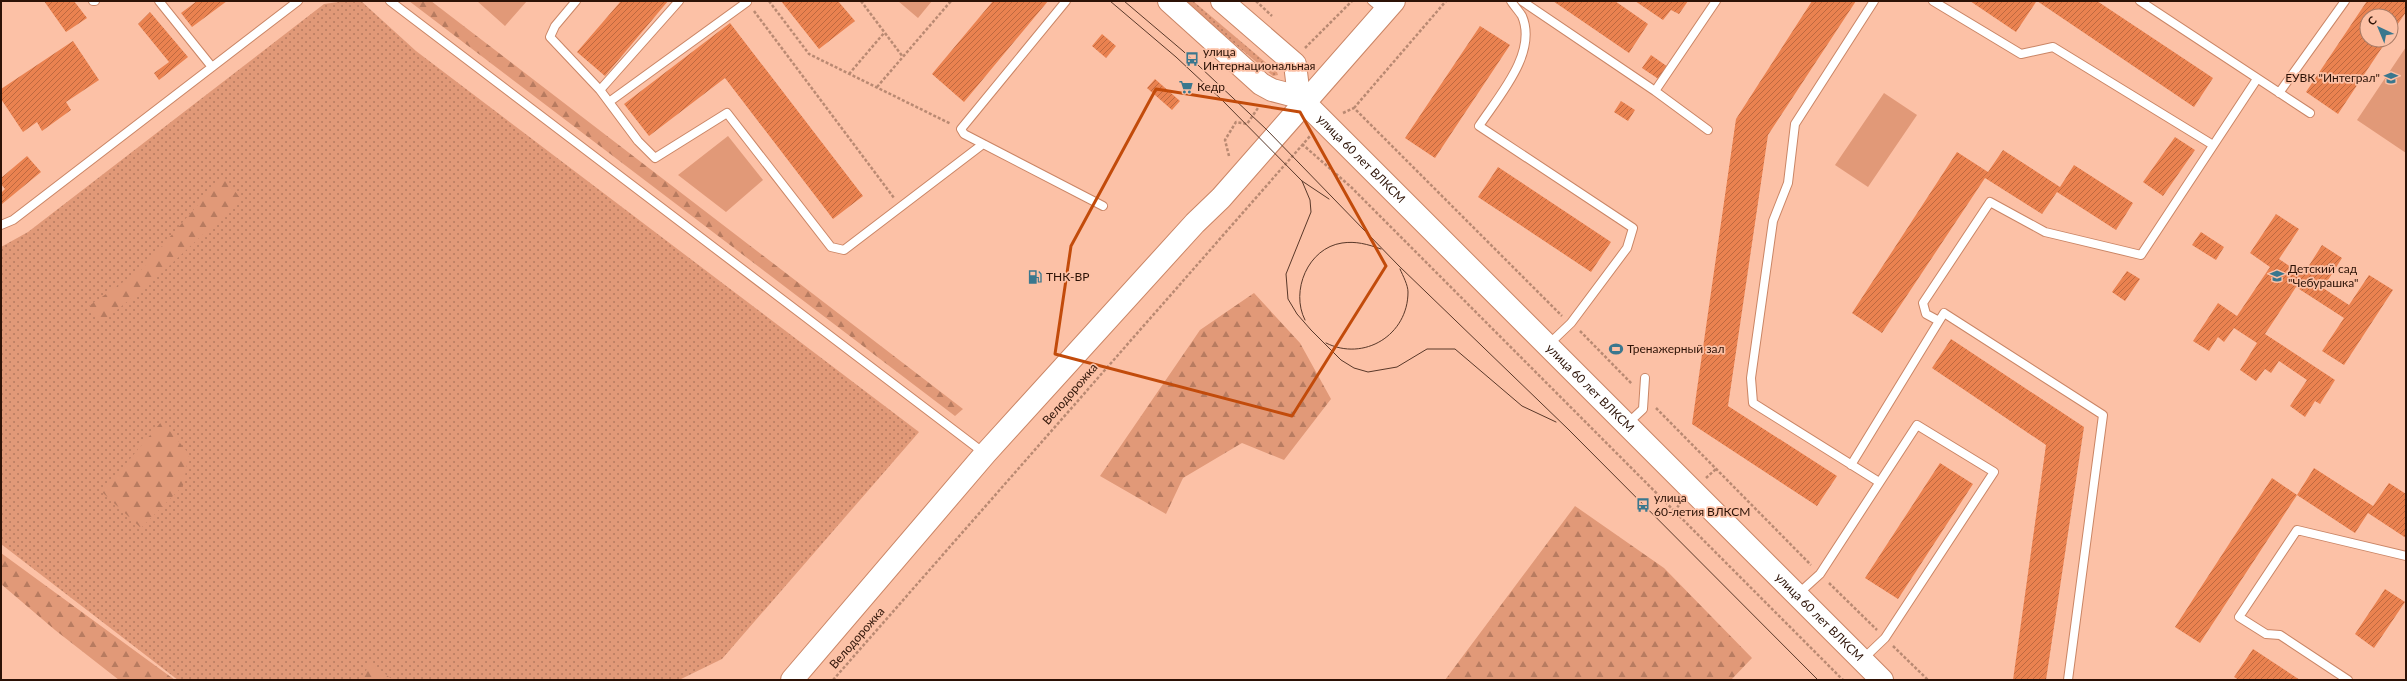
<svg xmlns="http://www.w3.org/2000/svg" width="2407" height="681" viewBox="0 0 2407 681" font-family="Lato,sans-serif">
  <style>
    .grass { fill: url(#grass-dots) }
    .forest { fill: url(#forest-firs) }
    .park { fill: #e19978 }
    .building { fill: url(#building-hatch) }
    .lines { fill: none; stroke-linecap: round; stroke-linejoin: round }
    .lane-casing { stroke: #ca8565; stroke-width: 10 }
    .secondary-casing { stroke: #ca8565; stroke-width: 24 }
    .path { stroke: #b98972; stroke-width: 2.5; stroke-dasharray: 3 2; stroke-linecap: butt }
    .lane { stroke: #fff; stroke-width: 8 }
    .secondary { stroke: #fff; stroke-width: 22 }
    .tram { stroke: #593829; stroke-width: 1 }
    .marked { fill: none; stroke: #c24b0b; stroke-width: 3; stroke-linejoin: round }
    .labels { text-anchor: middle; stroke-width: 3.5; stroke-linejoin: round; paint-order: stroke }
    .poi-label { font-size: 12px; fill: #2c1206; stroke: #fcc1a6; text-anchor: start }
    .street-label { font-size: 12px; fill: #2c1206; stroke: #fcc1a6 }
  </style>
  <defs>
    <pattern id="grass-dots" width="8" height="8" patternUnits="userSpaceOnUse"><rect width="8" height="8" fill="#e19978"/><path d="M2 2h.1M6 6h.1" fill="none" stroke="#b77b60" stroke-width="1.8" stroke-linecap="round"/></pattern>
    <pattern id="forest-firs" width="22" height="20" patternUnits="userSpaceOnUse"><rect width="22" height="20" fill="#e19978"/><path d="M5 1l3.5 6h-7zM16 11l3.5 6h-7z" fill="#b77b60"/></pattern>
    <pattern id="building-hatch" width="6" height="6" patternUnits="userSpaceOnUse"><rect width="6" height="6" fill="#ea8250"/><path d="M-1 1l2-2M0 6l6-6M5 7l2-2" fill="none" stroke="#be6940"/></pattern>
  </defs>
  <rect width="100%" height="100%" fill="#fcc1a6"/>
  <path class="grass" d="M346,1H361L416,51L919,432L722,659L679,680H178L1,544V247L28,232L324,4Z
    M1184,1H1193L1277,72L1278,75L1273,76Z"/>
  <path class="forest" d="M409,1H431L963,409L955,416Z
    M223,176L241,199L154,280L102,322L86,308L142,269Z
    M1254,293L1300,343L1331,399L1284,460L1242,443L1183,478L1166,514L1100,476L1200,330Z
    M162,421L189,454L183,486L141,528L102,492Z
    M1575,506L1664,568L1752,658L1731,680H1445Z
    M1,553L175,680H119L55,630L1,584Z
    M369,662L393,680H363Z"/>
  <path class="park" d="M477,1H527L505,26Z
    M898,1H932L918,18Z
    M2406,47V153L2357,120Z
    M1884,93L1917,115L1868,187L1835,165Z
    M728,136L763,180L726,212L678,175Z"/>
  <path class="building" d="M44,1H74L87,18L66,32Z
    M197,1H227L192,27L181,13Z
    M621,1H668L605,76L577,52Z
    M781,1H838L855,21L819,49Z
    M993,1H1048L964,102L932,74Z
    M1553,1H1615L1648,24L1629,53Z
    M1635,1H1688L1679,14L1671,10L1663,20Z
    M1812,1H1856L1768,135L1728,406L1837,476L1817,506L1692,424L1736,119Z
    M1970,1H2035L2036,2L2016,32Z
    M2037,1H2097L2213,78L2194,107Z
    M2367,1H2406V12L2391,34V16H2367V40H2387L2338,114L2306,92Z
    M150,12L188,57L159,80L154,73L169,62L138,24Z
    M730,23L863,196L833,219L725,78L649,136L624,104Z
    M1480,26L1510,45L1435,158L1405,138Z
    M1102,34L1116,46L1106,58L1092,46Z
    M73,41L99,80L66,102L71,110L42,131L37,122L23,132L1,99V89Z
    M1651,55L1668,67L1660,80L1642,68Z
    M1155,79L1180,101L1172,110L1147,88Z
    M1621,101L1635,110L1628,121L1614,112Z
    M2175,137L2195,150L2163,196L2143,182Z
    M2003,150L2060,187L2074,165L2133,203L2116,230L2057,192L2042,214L1985,178L1882,333L1852,313L1957,152L1988,172Z
    M27,156L41,172L2,204L1,193L5,189L1,184V178Z
    M1498,167L1611,242L1591,272L1478,197Z
    M2276,214L2299,229L2279,259L2303,275L2322,245L2342,258L2323,288L2349,305L2369,275L2393,290L2344,365L2322,351L2344,318L2296,287L2265,334L2335,380L2320,404L2315,401L2305,417L2290,406L2307,380L2279,361L2271,373L2265,369L2256,381L2240,370L2257,343L2234,328L2224,342L2218,337L2209,351L2193,341L2218,303L2237,316L2270,267L2250,253Z
    M2201,232L2224,247L2216,260L2192,245Z
    M2127,271L2140,279L2125,301L2112,292Z
    M1951,339L2084,427L2046,680H2013L2046,445L1932,368Z
    M1940,463L1973,484L1898,599L1865,578Z
    M2314,468L2373,506L2389,483L2406,494V538L2368,513L2355,533L2297,495Z
    M2272,478L2297,495L2200,643L2175,627Z
    M2385,589L2405,602L2374,648L2355,634Z
    M2253,649L2300,680H2239L2234,677Z"/>
  <g class="lines">
    <defs>
      <path id="lane" d="M93,1H95
        M159,1L212,67
        M390,1L984,453
        M576,1L555,26L550,37L600,90L679,1
        M1066,1L961,129L964,134L1103,206
        M1372,1L1384,11
        M1511,1C1514,6 1519,11 1522,16C1538,53 1498,97 1479,126L1633,228L1627,248L1571,323L1548,345
        M1522,1L1655,91L1708,130
        M1874,1L1795,124L1788,183L1773,221L1751,378L1753,403L1879,482
        M1933,1L2021,54L2053,47L2213,145
        M2140,1L2310,113
        M600,90L638,141L655,158L727,113L831,247L844,250L983,144
        M1655,91L1716,1
        M2279,93L2345,1
        M609,102L747,2
        M1,225L13,220L298,1
        M1939,321L1926,314L1923,303L1990,202L2045,232L2141,255L2257,79
        M1627,424L1643,409L1645,378
        M1851,465L1944,313L2103,415L2068,680
        M1798,594L1820,574L1917,425L1994,472L1885,638L1863,659
        M2348,680L2280,635L2266,634L2239,617L2297,530L2406,556"/>
      <g id="secondary">
        <path id="s1" d="M1169,1L1261,84L1272,90L1299,97L1882,680"/>
        <path d="M1222,1L1295,64L1299,97"/>
        <path d="M792,680L985,454L1195,223L1221,198L1394,1"/>
      </g>
    </defs>
    <use href="#lane" class="lane-casing"/>
    <use href="#secondary" class="secondary-casing"/>
    <path class="path" d="M769,1L809,54L951,124
      M861,1L903,57
      M1256,1L1272,16
      M754,11L894,198
      M1305,48L1352,1
      M849,74L884,33
      M877,87L951,1
      M1354,108L1446,1
      M1343,113L1354,108L1562,316
      M1302,144L1351,187L1843,680
      M1229,156L1225,140L1236,122L1247,124L1260,105
      M1580,331L1632,384
      M1656,408L1811,565
      M1706,478L1716,469
      M1674,511L1680,504
      M1829,583L1877,630
      M1893,646L1928,680
      M833,680L1311,135"/>
    <use href="#lane" class="lane"/>
    <use href="#secondary" class="secondary"/>
    <path class="tram" d="M1110,1L1176,57L1221,99L1302,181L1329,199
      M1124,1L1183,51L1266,129L1399,266L1568,429L1818,680
      M1302,181L1310,200L1311,212L1286,274L1288,299L1297,314L1311,330L1341,360L1354,368L1368,372L1397,367L1427,349H1455L1522,406L1556,422
      M1305,320C1290,291 1308,248 1342,243C1356,241 1367,244 1381,249
      M1326,343C1364,362 1408,335 1408,292C1408,285 1403,276 1400,269"/>
  </g>
  <path class="marked" d="M1156,89L1300,112L1386,266L1292,416L1055,354L1071,246Z"/>
  <defs>
    <symbol id="bus-bare" viewBox="-9 -9 18 18"><path d="M-5-6H5V4H4V6H2V4H-2V6H-4V4H-5ZM-3.5-4V0h7V-4ZM-3.5 1.2v1.5H-2V1.2ZM2 1.2v1.5H3.5V1.2Z" fill="#3a778e" stroke="#fcc1a6" stroke-width="2.5" paint-order="stroke"/></symbol>
    <symbol id="school-bare" viewBox="-9 -9 18 18"><path d="M0-5L7-2L0 1L-7-2ZM-4 1L0 2.5L4 1V4Q0 6-4 4Z" fill="#3a778e" stroke="#fcc1a6" stroke-width="2.5" paint-order="stroke"/></symbol>
    <symbol id="supermarket-bare" viewBox="-9 -9 18 18"><path d="M-6-5.5h2.5l.6 2H6L4.5 2H-2.5L-4.4-4H-6ZM-1.5 3.2a1.3 1.3 0 1 0 .1 0ZM3 3.2a1.3 1.3 0 1 0 .1 0Z" fill="#3a778e" stroke="#fcc1a6" stroke-width="2.5" paint-order="stroke"/></symbol>
    <symbol id="fuel-bare" viewBox="-9 -9 18 18"><path d="M-5.5-6h7V0h2V4h1.3V-2.5L3-4.5l.8-.8L6-3V5H2.5V1h-1V6h-7ZM-4.2-4.7v3.2H.2V-4.7Z" fill="#3a778e" stroke="#fcc1a6" stroke-width="2.5" paint-order="stroke"/></symbol>
    <symbol id="stadium-bare" viewBox="-9 -9 18 18"><path d="M0-5a6.5 5 0 1 0 0 10a6.5 5 0 1 0 0-10ZM-3.5-1.8h7v3.6h-7Z" fill="#3a778e" stroke="#fcc1a6" stroke-width="2.5" paint-order="stroke"/></symbol>
  </defs>
  <g fill-rule="evenodd">
    <use href="#bus-bare" x="1182" y="49" width="20" height="20"/>
    <use href="#school-bare" x="2381" y="68" width="20" height="20"/>
    <use href="#supermarket-bare" x="1176" y="77" width="20" height="20"/>
    <use href="#school-bare" x="2267" y="266" width="20" height="20"/>
    <use href="#fuel-bare" x="1025" y="267" width="20" height="20"/>
    <use href="#stadium-bare" x="1606" y="339" width="20" height="20"/>
    <use href="#bus-bare" x="1633" y="495" width="20" height="20"/>
  </g>
  <g class="labels">
    <g class="poi-label">
      <text x="1203" y="56">улица<tspan x="1203" dy="14">Интернациональная</tspan></text>
      <text x="2380" y="82" text-anchor="end">ЕУВК "Интеграл"</text>
      <text x="1197" y="91">Кедр</text>
      <text x="2288" y="273">Детский сад<tspan x="2288" dy="14">"Чебурашка"</tspan></text>
      <text x="1046" y="281">ТНК-ВР</text>
      <text x="1627" y="353">Тренажерный зал</text>
      <text x="1654" y="502">улица<tspan x="1654" dy="14">60-летия ВЛКСМ</tspan></text>
    </g>
    <g class="street-label">
      <text dy="4" stroke="none"><textPath href="#s1" startOffset="252">улица 60 лет ВЛКСМ</textPath></text>
      <text dy="4" stroke="none"><textPath href="#s1" startOffset="576">улица 60 лет ВЛКСМ</textPath></text>
      <text transform="translate(1070 394) rotate(-49)" y="4">Велодорожка</text>
      <text dy="4" stroke="none"><textPath href="#s1" startOffset="900">улица 60 лет ВЛКСМ</textPath></text>
      <text transform="translate(857 638) rotate(-49)" y="4">Велодорожка</text>
    </g>
  </g>
  <rect width="2407" height="681" fill="none" stroke="#2c1206" stroke-width="4"/>
  <g transform="translate(2379 28) rotate(316)"><circle r="19" fill="#fcc1a6" stroke="#a97b66"/>
  <path d="M0-3L7 15L0 10L-7 15Z" fill="#3a778e"/>
  <text y="-6" font-size="11" font-weight="bold" text-anchor="middle" fill="#2c1206">С</text>
  </g>
</svg>
